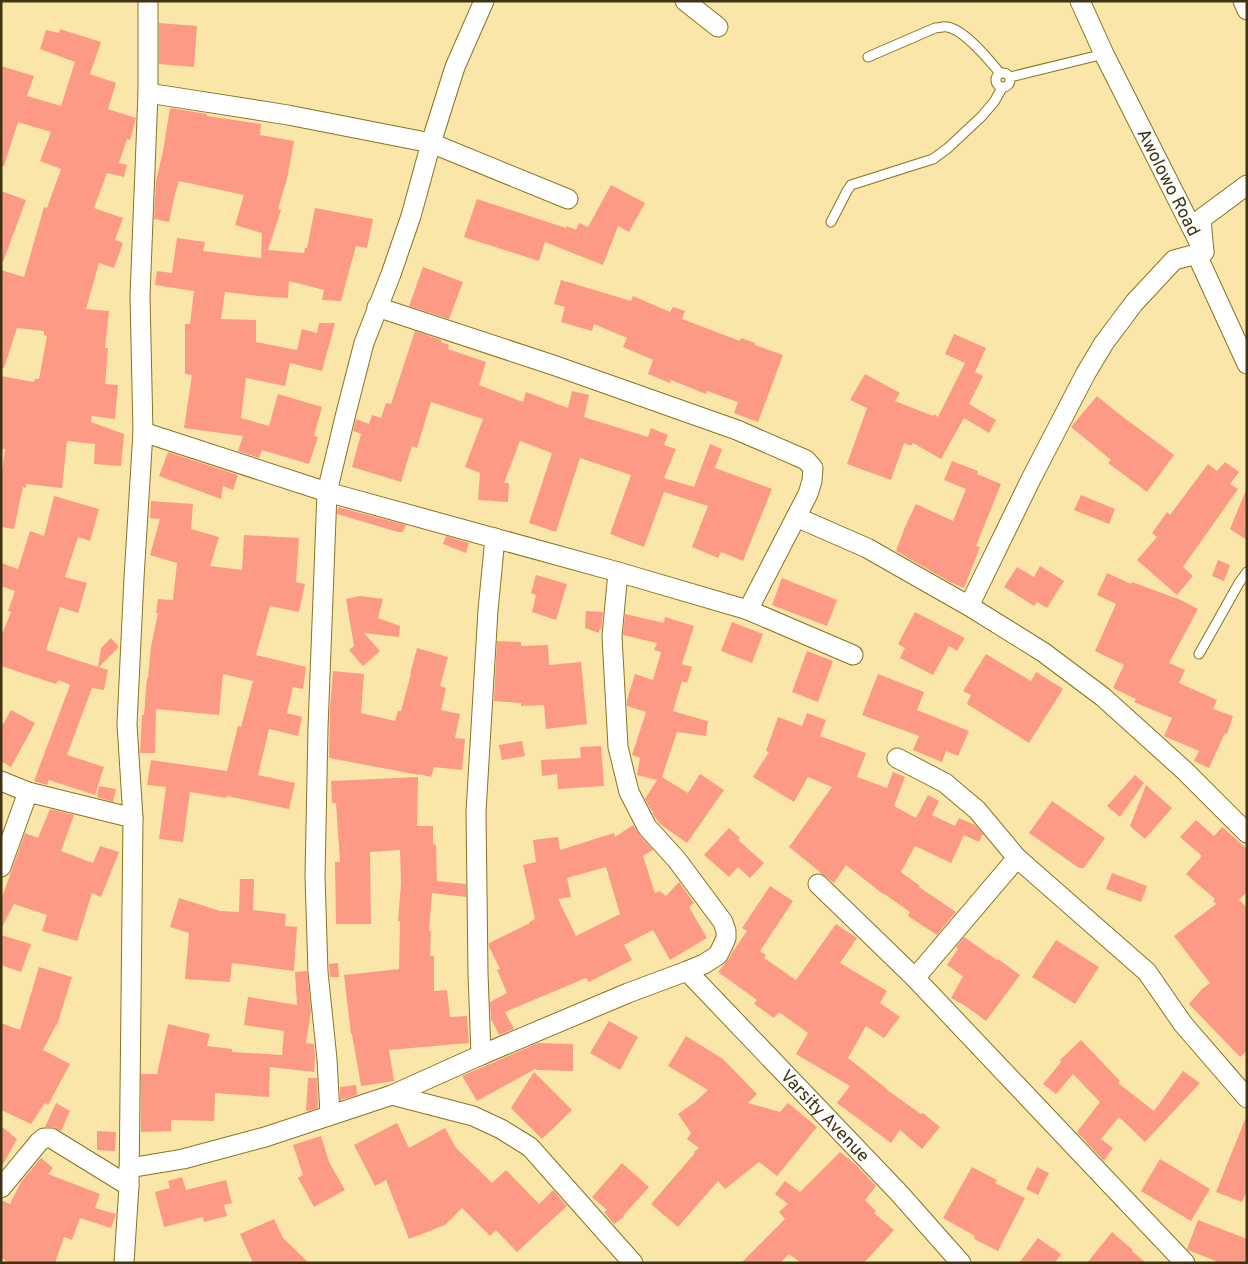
<svg xmlns="http://www.w3.org/2000/svg" width="1248" height="1264" viewBox="0 0 1248 1264" font-family="Overpass,sans-serif">
  <style>
    .building { fill: #fc9a86; fill-rule: evenodd }
    .lines { fill: none; stroke-linecap: round; stroke-linejoin: round }
    .service-casing { stroke: #8a7320; stroke-width: 11 }
    .minor-casing { stroke: #8a7320; stroke-width: 21 }
    .service { stroke: #fff; stroke-width: 9 }
    .minor { stroke: #fff; stroke-width: 19 }
    .labels { text-anchor: middle; stroke-width: 4; stroke-linejoin: round; paint-order: stroke }
    .street-label { font-size: 18px; fill: #3e3413; stroke: #fef4d6 }
  </style>
  <rect width="100%" height="100%" fill="#fae6a8"/>
  <path class="building" d="M159,23L197,26L194,67L159,64Z
    M60,29L101,42L90,74L116,83L108,109L136,118L130,140L127,139L119,163L127,165L124,177L107,173L94,208L123,218L115,240L123,243L114,268L99,263L86,309L109,311L105,348H108L105,384L118,385L115,419L92,416L91,422L124,434L121,466L94,464L95,444L67,441L62,488L26,484V488L23,487L14,529L1,527V480L5,449H1V376L34,382L35,379H39L47,336L44,335V331L17,328L4,368H1V270L24,277L44,207L47,208L61,169L40,161L51,132L18,122L4,166H1V66L34,76L27,96L61,106L75,62L40,49L46,30L59,33Z
    M170,108L207,114V116L261,124L260,135L294,141L287,179L278,209L281,210L268,250L304,253L305,248H307L315,208L373,219L367,248L356,246L341,301L322,300L324,290L289,281L288,298L258,296L225,292L221,319L256,320V342L297,350L302,329L317,333L319,323H335L322,371L290,363L285,386L246,378L241,418L269,426L278,394L322,407L314,436L318,437L309,464L262,450L259,458L238,451L243,436L184,428L192,375L185,374V324H190L194,291L155,285L157,271L172,273L177,238L205,242L203,251L261,258L262,233L235,225L244,195L179,181L175,194L169,222L154,219L156,181L163,151Z
    M611,185L645,203L629,232L618,226L603,265L545,242L539,261L464,237L477,199L566,228L567,226L576,230L579,223L588,227Z
    M1,191L26,200L3,262L1,261Z
    M423,267L463,282L449,319L409,306Z
    M561,280L631,301L633,296L670,312L673,307L685,311L682,319L740,341L741,338L755,343V345L783,355L758,422L734,413L738,402L707,391L706,394L671,380L670,383L648,374L653,360L623,347L627,338L594,324L592,331L561,322L565,307L554,304Z
    M415,331L441,340V342L449,345L448,349L486,362L479,385L523,402L526,392L568,408L572,391L589,395L584,417L648,437L651,428L668,435L664,445L676,449L664,478L694,487L710,444L722,449L715,468L772,489L743,561L721,552L718,558L692,547L708,506L664,492L644,547L610,534L631,475L580,458L556,532L529,523L552,453L520,441L504,483H509L508,502L478,500L480,473L465,467L483,419L431,402L417,448L412,446L401,482L352,467L361,434L353,431L356,419L369,424L372,415L381,418L386,403L391,404Z
    M954,334L986,348L975,372L983,376L969,404L996,420L989,433L964,418L941,459L913,443L911,446L904,443L891,480L847,464L867,408L850,400L865,374L900,393L895,401L933,416L934,414L938,417L965,363L945,354Z
    M1097,396L1119,414L1174,455L1147,492L1108,463L1111,460L1071,427Z
    M168,452L238,475L233,490L223,486L221,499L159,476Z
    M952,461L978,471L977,474L1001,484L976,546L980,547L964,588L950,582L896,551L905,527L916,504L953,521L966,489L944,480Z
    M1225,462L1239,472L1230,484L1238,489L1183,567L1193,576L1177,595L1137,560L1157,537L1152,533L1167,512L1170,515L1208,464L1217,471Z
    M1246,490H1247V540L1230,529Z
    M1081,495L1115,509L1109,524L1074,510Z
    M54,496L99,509L90,541L78,537L65,577L87,583L78,613L60,607L46,650L98,667L101,648L111,638L119,647L99,667L108,670L104,690L92,688L67,755L104,767L95,795L49,780L47,785L34,781L70,685L59,680L56,684L1,666V637L11,612L8,611L15,591L1,586V563L18,569L30,531L44,536Z
    M151,501L193,504L191,529L219,537L210,566L242,570L244,535L299,538L296,582L305,584L299,612L270,606L256,655L306,667L303,689L293,687L287,713L302,717L298,736L269,729L258,775L295,783L289,809L227,796L226,798L190,792L183,842L159,839L166,787L147,785L151,760L227,771L238,726L241,727L253,681L223,674L219,715L156,709L155,753H140L142,715H144L147,678H148L151,647L158,613H156L158,599L173,600L177,563L150,555L160,519L150,518Z
    M338,507L406,525L403,532H398L337,514Z
    M446,536L469,543L466,553L443,544Z
    M1218,560L1230,565L1224,581L1212,576Z
    M1040,566L1064,581L1047,608L1037,602L1034,606L1004,587L1017,567L1034,577Z
    M1107,573L1131,584L1132,582L1181,600L1198,609L1169,663L1185,670L1179,683L1217,700L1213,709L1233,716L1227,734L1225,733L1209,768L1194,761L1199,751L1164,736L1172,718L1134,702L1136,699L1113,688L1124,665L1095,651L1116,604L1097,595Z
    M536,575L567,584L556,620L532,612L536,595L531,593Z
    M782,578L837,600L827,626L772,605Z
    M360,596L383,599L378,618L400,626L399,637L364,633L380,651L363,666L349,650L354,646L346,599Z
    M586,611L603,612L601,630H599V633L585,628Z
    M915,612L965,638L957,651L949,646L933,675L900,658L905,648L898,644Z
    M625,614L664,623L665,617L694,626L682,664L692,667L687,683L682,681L673,711L700,719L708,721L706,736L677,732L662,777L688,793L700,774L724,790L687,843L660,824L652,813L654,812L651,810L645,799L657,780L637,775L640,758L632,755L646,712L627,706V700L635,674L653,680L661,652L654,650L657,643L623,635Z
    M732,622L763,634L752,663L721,651Z
    M497,641L521,642V646L548,645L549,665L581,662L587,724L546,729L544,705L521,706V703L494,701Z
    M417,648L448,657L440,686L446,688L441,710L460,714L455,738L465,739L462,770L434,767L431,777L419,774V775L329,758L330,708L333,671L364,674L361,713L395,721L398,711H401L411,674H410Z
    M807,651L833,661L818,702L792,692Z
    M986,654L1031,681L1036,672L1063,689L1029,743L967,704L971,695L963,691Z
    M878,674L924,692L917,710L969,731L958,756L946,751L942,762L913,750L919,736L862,715Z
    M11,710L35,723L11,767L1,761V728Z
    M807,713L826,720L820,736L866,753L857,777L887,788L893,772L905,777L894,806L916,818L928,795L939,801L932,815L955,826L959,818L975,825L983,834L979,842L964,835L951,863L915,846L901,872L920,886L919,887L956,912L937,935L908,916L910,912L883,893V894L846,865L834,883L825,876L819,872H820L789,847L832,787L808,777L794,802L753,777L769,752L766,751L778,717L802,726Z
    M522,741L525,756L502,760L499,745Z
    M601,746L604,786L558,789L557,774L542,776L541,760L581,758L580,747Z
    M1135,775L1144,783L1120,817L1107,806Z
    M418,777L417,826H433V844L436,845L437,881L466,884V897L432,893L429,931H431L430,956H434V991L447,990L450,1017L467,1016L469,1043L389,1050L394,1081L361,1086L352,1034H351L344,975L399,969L400,921H398L401,883L400,850L370,852L371,924H336L335,862H340L336,803H332L331,781Z
    M1146,785L1172,808L1145,839L1130,826Z
    M99,786L116,789L113,802L97,797Z
    M1052,801L1105,838L1084,868H1079L1029,833Z
    M50,809L74,815L61,851L93,863L100,846L119,852L101,897L92,893L77,941L42,931L47,915L14,904L1,929V900L25,833L38,838Z
    M1196,820L1214,836L1222,827L1247,849V892L1239,900L1247,907V1051L1240,1057L1189,1004L1202,989L1210,983L1174,936L1216,904L1213,901L1215,899L1186,874L1202,856L1180,837Z
    M633,825L639,834L653,850L643,856L655,893L660,891L666,896L679,882L694,903L689,907L707,938L670,960L653,930L624,945L632,960L589,982L586,978L505,1012L514,1029L499,1035L491,1019L490,1002L507,993L497,970L500,969L489,947V943L530,923L529,922L535,919L523,865L536,862L533,840L558,837L560,850L614,833L615,837ZM606,867L620,914L576,936L558,899L571,897L567,878Z
    M729,828L740,838L738,840L764,863L750,878L738,867L729,877L704,855Z
    M1112,873L1147,886L1141,902L1106,889Z
    M240,879H254L253,910L286,914L285,926L297,927L294,971L232,963L230,982L185,979L189,933L170,927L179,898L220,911L239,912Z
    M770,886L793,901L760,951L766,955L764,958L796,980L836,924L857,938L840,963L887,991L880,1003L900,1017L884,1038L866,1026L848,1058L887,1089V1090L921,1114L923,1113L940,1127L922,1149L900,1130L891,1143L837,1103L850,1086L796,1054L808,1033L779,1012L774,1018L754,1004L757,1000L718,972L728,960L732,953L747,931L742,928Z
    M1,935L31,944L21,972L1,965Z
    M964,937L997,960L998,959L1020,975L986,1021L964,1005L951,998L963,976L947,965L958,949L956,947Z
    M1056,940L1099,967L1075,1004L1032,977Z
    M338,963L339,977H330L329,964Z
    M39,967L72,977L57,1025H56L43,1050L70,1064L48,1105L45,1103L31,1124L1,1110V1023L20,1030Z
    M307,971L311,1011L306,1043L314,1044L315,1057L314,1072L270,1067L269,1097L215,1093L214,1121L171,1120V1131L141,1132V1074H157L168,1024L210,1034L207,1046L232,1049V1052L282,1055L284,1031L244,1025L248,997L297,1005L295,972Z
    M609,1021L638,1037L620,1070L590,1053Z
    M686,1036L723,1059L757,1094L748,1103L780,1112L788,1103L817,1127L777,1176L759,1162L725,1189L718,1181L678,1227L651,1204L695,1153L694,1152L699,1148L687,1139L691,1133L678,1114L695,1102L708,1090L668,1066Z
    M1081,1040L1120,1081L1118,1083L1154,1111L1183,1071L1200,1083L1145,1142L1119,1117L1101,1139L1113,1148L1104,1161L1077,1132L1100,1102L1073,1074L1056,1094L1043,1084L1061,1062L1060,1060Z
    M538,1043L573,1044V1071L536,1070L537,1068L477,1101L462,1076Z
    M534,1072L572,1110L542,1139L511,1108Z
    M308,1078H317L318,1108L308,1111H306Z
    M356,1085L357,1095L340,1100V1087Z
    M56,1103L70,1111L61,1131L52,1127H45Z
    M1246,1117L1247,1190L1242,1202L1216,1192Z
    M397,1123L409,1148L445,1128L456,1148L492,1183L506,1170L539,1204L553,1190L567,1206L517,1252L496,1230L490,1236L462,1208L445,1225L409,1239L386,1180L375,1186L354,1145Z
    M1,1126L17,1139L1,1168Z
    M97,1131L116,1132L115,1151L97,1150Z
    M321,1136L329,1162L345,1190L314,1207L298,1178L303,1175L293,1145Z
    M840,1152L855,1164L876,1186L865,1200L876,1211L874,1213L894,1230L864,1263H801L789,1254L780,1263H741L785,1219L779,1212L788,1204L775,1194L785,1181L800,1192Z
    M41,1158L53,1168L48,1174L100,1194L95,1208L116,1214L111,1228L80,1218L72,1240L64,1237L55,1263H9L1,1258V1200L10,1204L21,1182Z
    M1160,1159L1210,1189L1191,1221L1141,1191Z
    M622,1163L649,1187L623,1216L624,1217L614,1224L604,1212L607,1210L592,1197Z
    M972,1167L997,1180L995,1183L1025,1198L998,1251L974,1239L975,1236L943,1218Z
    M1037,1167L1049,1173L1038,1195L1026,1189Z
    M182,1177L186,1190L226,1180L232,1203L224,1205L227,1216L204,1222L203,1217L164,1227L155,1192L170,1188L168,1181Z
    M274,1219L283,1238L309,1263H253L240,1234Z
    M1198,1220L1247,1239V1263H1221L1188,1250L1187,1249Z
    M1112,1232L1133,1250L1132,1251L1146,1263H1087Z
    M1038,1238L1061,1254L1055,1263H1019Z"/>
  <g class="lines">
    <defs>
      <path id="service" d="M868,57L935,28C939,28 943,26 947,27C964,29 989,60 1000,73
        M996 80a7 7 0 1 1 14 0a7 7 0 1 1-14 0Z
        M1010,77L1104,54
        M831,222L847,191L851,185L933,159L948,148L982,116L994,102L1002,88
        M1199,654L1239,583L1247,572"/>
      <g id="minor">
        <path d="M685,1L718,27"/>
        <path id="s1" d="M1080,1L1104,54L1204,252L1197,255L1247,364"/>
        <path d="M1243,1L1247,10"/>
        <path d="M148,93L288,115L431,143L568,199"/>
        <path d="M377,307L553,365L737,430L806,460L813,468L812,481L808,494L748,610"/>
        <path d="M143,432L327,492L618,572L748,610L853,655"/>
        <path d="M796,517L867,548L969,606L1043,652L1103,697L1185,771L1247,833"/>
        <path d="M969,606L1032,477L1086,373L1104,343L1134,303L1174,260L1204,252L1201,219L1247,185"/>
        <path d="M897,758L945,783L977,810L1017,858L1147,972L1183,1024L1247,1098"/>
        <path d="M1,781L28,792L133,818"/>
        <path d="M1,867L28,792"/>
        <path d="M818,884L915,978L1185,1263"/>
        <path id="s2" d="M687,971L899,1193L961,1263"/>
        <path d="M915,978L1017,858"/>
        <path d="M481,1055L478,973L476,812L488,610L495,538"/>
        <path d="M392,1095L473,1116L501,1129L530,1147L633,1263"/>
        <path d="M330,1115L327,1059L318,972L315,876L318,728L327,492L346,413L364,343L391,274L411,216L431,143L455,67L484,1"/>
        <path d="M129,1168L183,1159L265,1137L392,1095L481,1055L628,993L687,971L704,964L718,955L724,943L726,938V931L723,922L677,860L647,827L629,792L618,747L612,636L618,572"/>
        <path d="M1,1188L39,1142L44,1138H51L129,1186"/>
        <path d="M124,1263L129,1186L133,818L127,724L134,578L143,432L140,296L148,93V1"/>
      </g>
    </defs>
    <use href="#service" class="service-casing"/>
    <use href="#minor" class="minor-casing"/>
    <use href="#service" class="service"/>
    <use href="#minor" class="minor"/>
  </g>
  <g class="labels">
    <g class="street-label">
      <text dy="6" stroke="none"><textPath href="#s1" startOffset="202">Awolowo Road</textPath></text>
      <text dy="6" stroke="none"><textPath href="#s2" startOffset="200">Varsity Avenue</textPath></text>
    </g>
  </g>
  <rect width="1248" height="1264" fill="none" stroke="#3e3413" stroke-width="5"/>
</svg>
